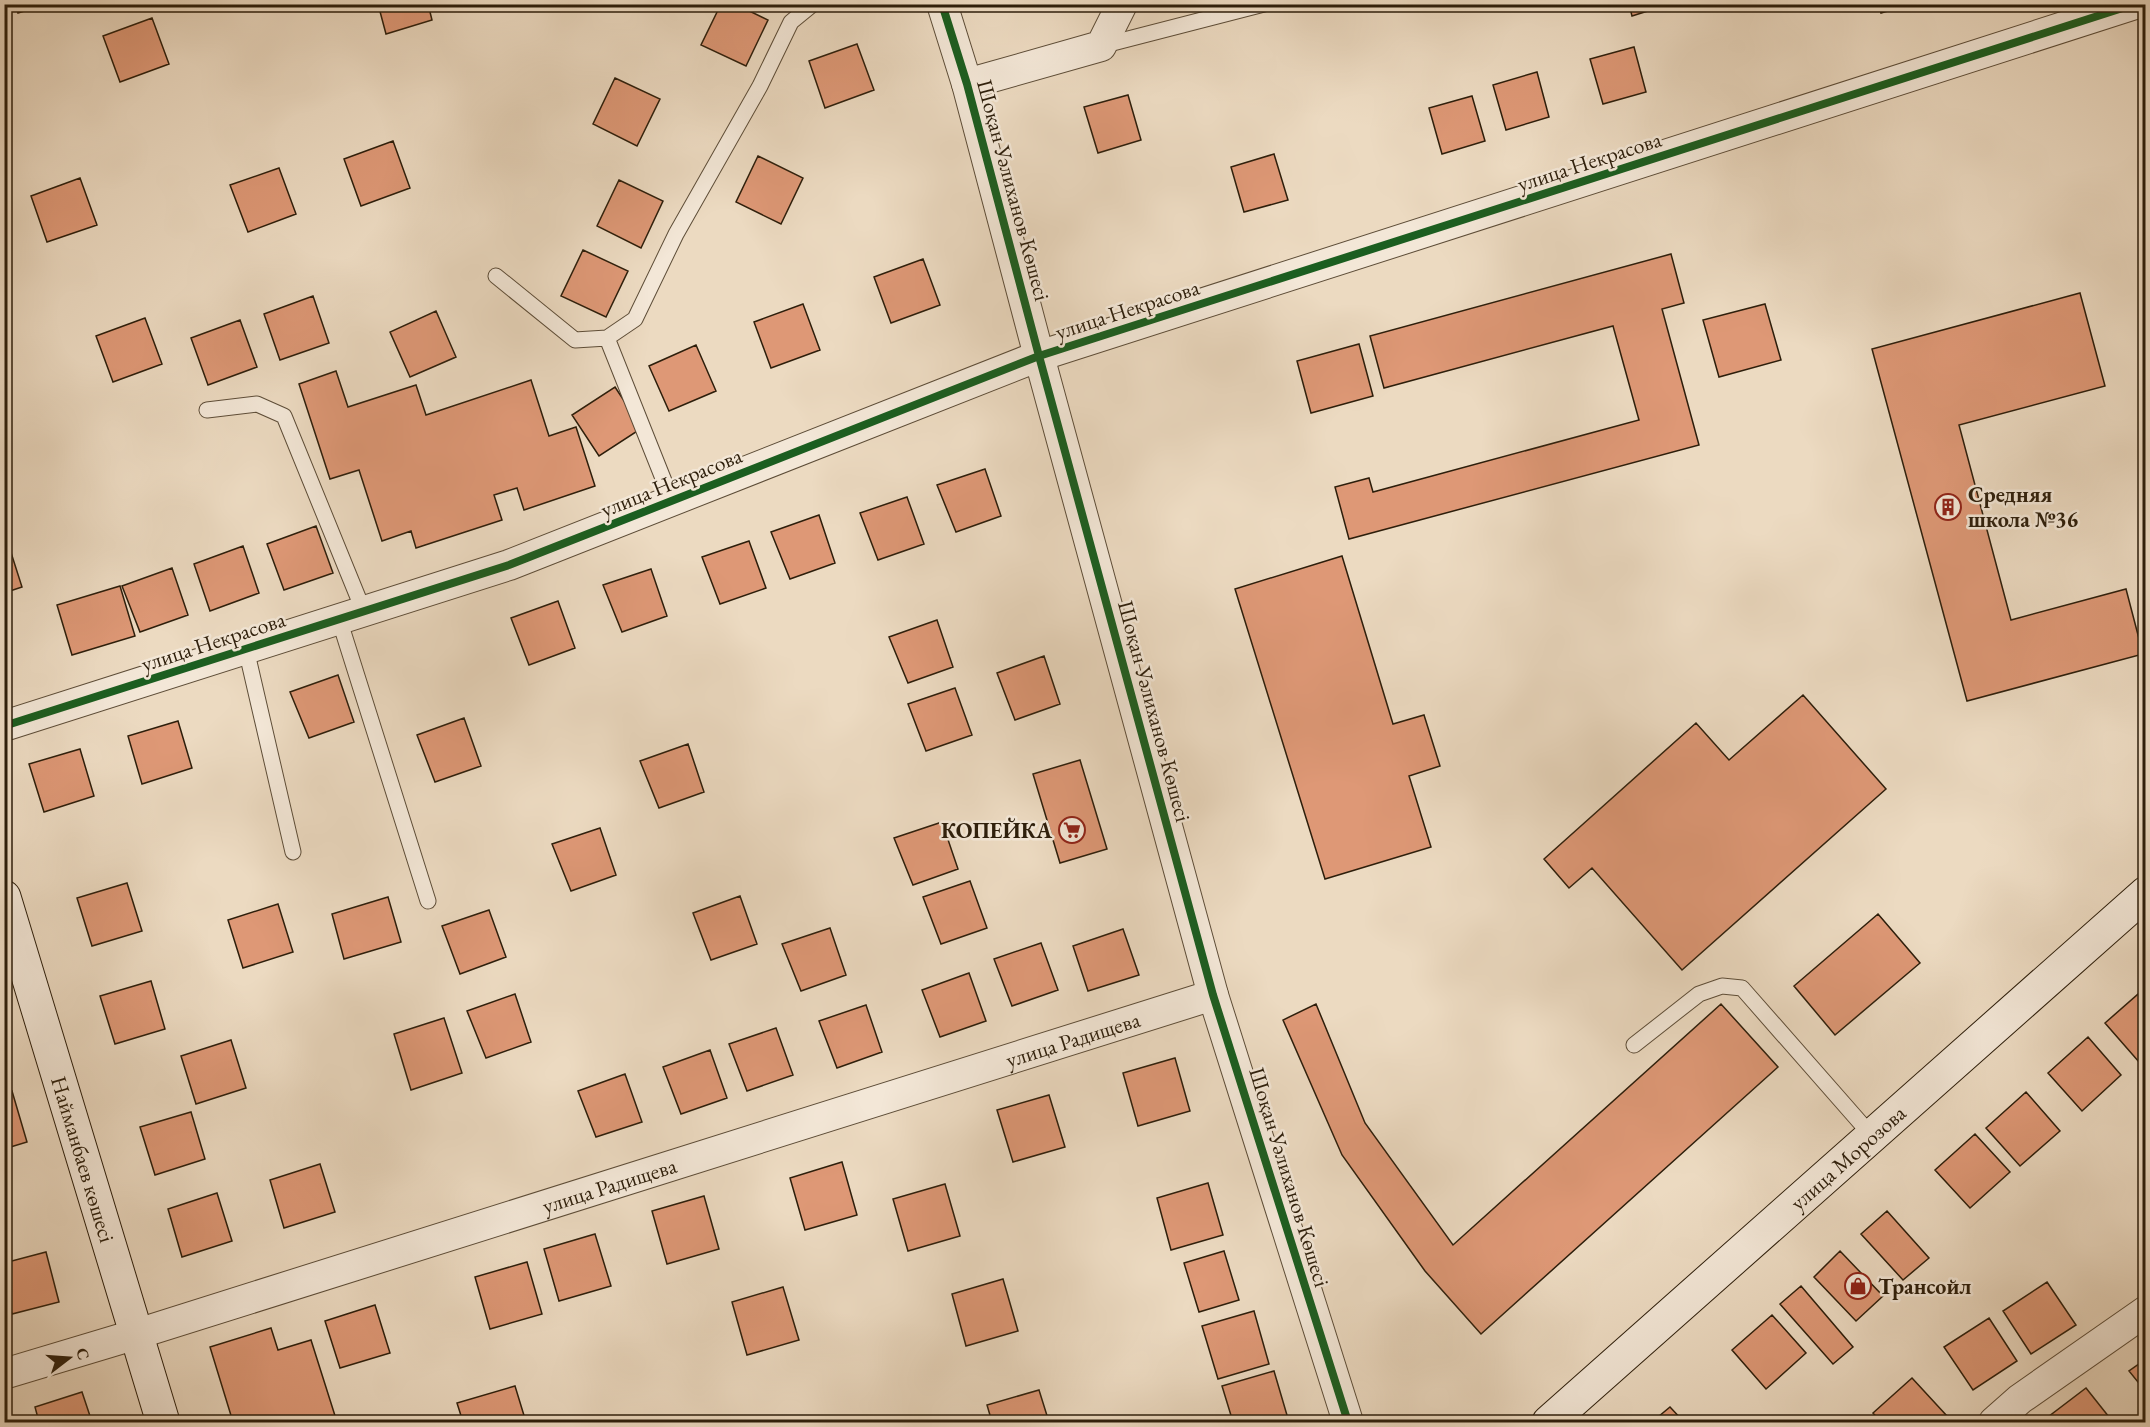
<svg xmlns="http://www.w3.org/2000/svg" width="2150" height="1427" viewBox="0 0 2150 1427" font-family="'EB Garamond',serif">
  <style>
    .building { fill: #de9876; stroke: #2d1e0b; stroke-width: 1.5 }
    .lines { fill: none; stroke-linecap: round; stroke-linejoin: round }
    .service-casing { stroke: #5d4d38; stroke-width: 17 }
    .minor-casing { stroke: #5d4d38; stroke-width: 32 }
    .secondary-casing { stroke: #2d1e0b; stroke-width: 35 }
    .service { stroke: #f3e7d7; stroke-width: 15 }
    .minor { stroke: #f3e7d7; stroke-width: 30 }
    .secondary { stroke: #f3e7d7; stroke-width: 33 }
    .cycleway-casing { stroke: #f3e7d7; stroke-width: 11 }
    .cycleway { stroke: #1b5e20; stroke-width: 8 }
    .labels { text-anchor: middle; stroke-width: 5; stroke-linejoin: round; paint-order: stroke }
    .street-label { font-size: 22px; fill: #2d1e0b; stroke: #f3e7d7 }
    .poi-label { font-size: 22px; font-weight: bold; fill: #2d1e0b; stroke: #f3e7d7; text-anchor: start }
  </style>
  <rect width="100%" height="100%" fill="#ecdac1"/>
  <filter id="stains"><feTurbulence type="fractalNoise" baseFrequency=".00333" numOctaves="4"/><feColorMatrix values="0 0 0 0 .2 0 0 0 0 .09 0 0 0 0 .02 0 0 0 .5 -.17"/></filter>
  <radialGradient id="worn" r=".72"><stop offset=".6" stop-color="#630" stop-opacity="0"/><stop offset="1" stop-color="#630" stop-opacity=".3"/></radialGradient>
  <path class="building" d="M16,4H47L18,13Z
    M378,4H428L432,20L386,34Z
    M721,4H735L768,20L746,66L701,45Z
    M1629,4H1670L1632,16Z
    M1878,4H1911L1881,13Z
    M152,18L169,64L120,82L103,36Z
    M857,44L874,90L825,108L809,61Z
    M1634,47L1646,92L1603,104L1590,59Z
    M1537,72L1549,117L1506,130L1493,85Z
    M615,78L660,99L637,146L593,124Z
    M1128,95L1141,140L1098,153L1084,107Z
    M1472,96L1485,141L1442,154L1429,108Z
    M393,141L410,188L361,206L344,159Z
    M1274,154L1288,200L1244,212L1231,167Z
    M758,156L803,178L781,224L736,202Z
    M279,168L296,214L248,232L230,185Z
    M80,178L97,225L47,242L31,196Z
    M619,180L663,201L641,248L597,226Z
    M583,250L628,271L606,317L561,296Z
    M1671,254L1684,303L1662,309L1699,445L1349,539L1335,487L1369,478L1373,492L1639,420L1613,326L1384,388L1370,336Z
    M923,259L940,305L891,323L874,277Z
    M2080,293L2105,386L1959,425L2011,620L2126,589L2143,654L1967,701L1872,349Z
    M313,296L329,343L280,360L264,314Z
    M803,304L820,350L771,368L754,322Z
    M1765,304L1781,360L1719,377L1703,320Z
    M436,311L456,357L410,377L390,332Z
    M145,318L162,364L113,382L96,336Z
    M240,320L257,367L208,385L191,338Z
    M1359,344L1373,396L1311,413L1297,361Z
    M696,345L716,391L669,411L649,366Z
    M336,371L348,407L416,385L426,415L531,380L549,436L576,427L595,486L524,510L517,488L494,495L502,520L416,548L411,531L382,541L359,470L330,479L299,384Z
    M615,387L642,428L599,456L572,415Z
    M985,469L1001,516L956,532L937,485Z
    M907,497L924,544L878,560L860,513Z
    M819,515L835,563L790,579L771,532Z
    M316,526L333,573L284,590L267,544Z
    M7,540L22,587L4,593V541Z
    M749,541L766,588L720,604L702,557Z
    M243,546L259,593L210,611L194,564Z
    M1342,556L1393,724L1424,715L1440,766L1409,776L1431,847L1325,879L1235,589Z
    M172,568L188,615L140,632L122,586Z
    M651,569L667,616L622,632L603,585Z
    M120,586L135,636L72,655L57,605Z
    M558,601L575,648L529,665L511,618Z
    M937,620L953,667L908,683L889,637Z
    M1044,656L1060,704L1015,720L997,673Z
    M338,675L354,722L309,738L290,692Z
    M955,688L972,735L926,751L908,704Z
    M1803,695L1886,789L1682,970L1592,868L1569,888L1544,859L1696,723L1729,760Z
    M464,718L481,766L435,782L417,735Z
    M178,721L192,768L142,784L128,736Z
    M688,744L704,792L659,808L640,761Z
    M80,749L94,796L44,812L29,764Z
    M1080,760L1107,849L1060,863L1033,774Z
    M942,822L958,869L913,885L894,838Z
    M600,828L616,875L571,891L552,844Z
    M970,881L987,928L941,944L923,897Z
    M127,883L142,931L92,946L77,898Z
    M740,896L757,944L711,960L693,913Z
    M388,897L401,942L344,959L332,914Z
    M278,904L293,952L243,968L228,920Z
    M489,910L506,957L460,974L442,926Z
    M1878,914L1920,963L1835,1035L1794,986Z
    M830,928L846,975L801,991L782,944Z
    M1123,929L1139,975L1088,991L1073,946Z
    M1041,943L1058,990L1012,1006L994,959Z
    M969,973L986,1021L940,1037L922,990Z
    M151,981L165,1029L115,1044L100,996Z
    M2145,988L2146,1056L2139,1062L2105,1023Z
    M515,994L531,1042L486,1058L467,1011Z
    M1316,1004L1365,1123L1453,1245L1721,1004L1778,1067L1481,1334L1425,1271L1342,1155L1283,1020Z
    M866,1005L882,1052L837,1068L819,1021Z
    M444,1018L462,1073L411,1090L394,1034Z
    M776,1028L793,1075L747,1091L729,1044Z
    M2088,1037L2121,1075L2082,1111L2048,1073Z
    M231,1040L246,1088L196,1104L181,1056Z
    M710,1050L727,1098L681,1114L663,1067Z
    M1175,1058L1190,1111L1138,1126L1123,1073Z
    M625,1074L642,1122L596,1137L578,1091Z
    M12,1091L27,1142L4,1149V1093Z
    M2026,1092L2060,1131L2020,1166L1986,1128Z
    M1049,1095L1065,1147L1013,1162L997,1110Z
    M191,1112L205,1159L155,1175L140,1127Z
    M1975,1134L2010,1172L1970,1208L1935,1170Z
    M842,1162L857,1215L805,1230L790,1178Z
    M320,1164L335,1212L284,1228L270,1180Z
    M1208,1183L1223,1235L1171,1250L1157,1198Z
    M945,1184L960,1236L908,1251L893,1199Z
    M217,1193L232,1241L182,1257L168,1209Z
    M704,1196L719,1249L667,1264L652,1211Z
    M1887,1211L1929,1258L1903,1280L1861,1234Z
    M595,1234L611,1286L559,1301L544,1249Z
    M1224,1251L1239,1300L1199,1312L1184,1263Z
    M1840,1251L1883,1296L1856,1321L1814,1277Z
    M46,1252L59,1302L12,1314L4,1286V1263Z
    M527,1262L542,1314L490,1329L475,1277Z
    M1003,1279L1018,1331L966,1346L952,1294Z
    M2047,1282L2076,1325L2031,1354L2003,1311Z
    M1801,1286L1853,1347L1833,1364L1780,1304Z
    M783,1287L799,1340L747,1355L732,1302Z
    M375,1305L390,1353L340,1368L325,1321Z
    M1254,1311L1269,1364L1218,1379L1202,1326Z
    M1772,1315L1806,1353L1766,1389L1732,1350Z
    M1989,1318L2017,1361L1973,1390L1944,1347Z
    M271,1328L278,1350L311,1340L337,1422H233L210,1347Z
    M2146,1359V1392L2129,1371Z
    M1274,1371L1289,1422H1233L1222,1386Z
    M1912,1378L1947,1416L1940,1422H1881L1873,1413Z
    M515,1386L526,1422H463L457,1403Z
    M2086,1388L2113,1422H2045L2044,1420Z
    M1039,1390L1049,1422H992L987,1405Z
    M82,1392L92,1422H39L35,1407Z
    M1670,1407L1684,1422H1652Z"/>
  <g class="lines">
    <defs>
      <path id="service" d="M1101,46L1264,4
        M496,276L575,340L607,338L635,319L676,234L760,86L791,22L813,4
        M607,338L672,501
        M207,410L257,404L284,416L364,612
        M339,619L428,901
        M246,649L293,852
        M1634,1045L1699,994L1722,986L1742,988L1872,1136"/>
      <g id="minor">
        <path d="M942,4L967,84L1039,356L1213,995L1348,1422"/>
        <path d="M967,84L1101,46L1122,4"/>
        <path d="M4,726L509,565L1039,356L2135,4"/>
        <path id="s1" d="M4,1374L137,1334L1213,995"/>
        <path d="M1994,1422L2020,1399L2146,1311"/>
      </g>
      <g id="secondary">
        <path id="s2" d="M4,897L163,1422"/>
        <path id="s3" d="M1549,1422L2146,893"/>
      </g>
    </defs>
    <use href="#service" class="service-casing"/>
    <use href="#minor" class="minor-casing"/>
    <use href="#secondary" class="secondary-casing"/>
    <use href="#service" class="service"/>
    <use href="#minor" class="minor"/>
    <use href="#secondary" class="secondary"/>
    <defs>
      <path id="cycleway" d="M942,4L967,84L1039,356L1213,995L1348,1422
        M4,726L509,565L1039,356L2135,4"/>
    </defs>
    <use href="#cycleway" class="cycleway-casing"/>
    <use href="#cycleway" class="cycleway"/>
  </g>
  <defs>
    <symbol id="building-ring" viewBox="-11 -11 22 22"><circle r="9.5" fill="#f3e7d7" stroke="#8f2418" stroke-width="1.5"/><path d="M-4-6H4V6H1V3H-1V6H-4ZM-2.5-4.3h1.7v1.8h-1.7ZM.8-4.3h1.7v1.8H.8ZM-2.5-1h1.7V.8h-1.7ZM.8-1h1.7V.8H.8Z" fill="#8f2418"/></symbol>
    <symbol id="supermarket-ring" viewBox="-11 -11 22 22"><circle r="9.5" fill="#f3e7d7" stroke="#8f2418" stroke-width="1.5"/><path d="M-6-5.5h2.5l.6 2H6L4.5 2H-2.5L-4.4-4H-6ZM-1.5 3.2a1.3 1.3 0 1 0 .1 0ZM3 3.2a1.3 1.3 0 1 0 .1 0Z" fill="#8f2418"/></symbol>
    <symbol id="shop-ring" viewBox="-11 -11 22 22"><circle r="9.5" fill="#f3e7d7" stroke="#8f2418" stroke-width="1.5"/><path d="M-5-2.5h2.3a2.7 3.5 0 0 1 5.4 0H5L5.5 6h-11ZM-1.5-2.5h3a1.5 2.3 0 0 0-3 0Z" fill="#8f2418"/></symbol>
  </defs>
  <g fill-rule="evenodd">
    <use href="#building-ring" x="1933" y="492" width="30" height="30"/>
    <use href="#supermarket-ring" x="1057" y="815" width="30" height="30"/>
    <use href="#shop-ring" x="1843" y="1271" width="30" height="30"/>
  </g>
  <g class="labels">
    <g class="street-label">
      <text transform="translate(1589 161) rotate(-18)" y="8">улица Некрасова</text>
      <text transform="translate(1014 190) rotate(75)" y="8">Шоқан Уәлиханов Көшесі</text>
      <text transform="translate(1127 309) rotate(-18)" y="8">улица Некрасова</text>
      <text transform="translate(671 482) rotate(-22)" y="8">улица Некрасова</text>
      <text transform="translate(213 641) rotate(-18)" y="8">улица Некрасова</text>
      <text transform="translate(1155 711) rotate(75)" y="8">Шоқан Уәлиханов Көшесі</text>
      <text dy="8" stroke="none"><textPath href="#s1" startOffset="1120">улица Радищева</textPath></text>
      <text dy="8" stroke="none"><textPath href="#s3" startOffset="399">улица Морозова</textPath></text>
      <text dy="8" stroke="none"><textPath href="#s2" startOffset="274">Найманбаев көшесі</textPath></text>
      <text transform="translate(1290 1177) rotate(73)" y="8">Шоқан Уәлиханов Көшесі</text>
      <text dy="8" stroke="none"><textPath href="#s1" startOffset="634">улица Радищева</textPath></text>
    </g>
    <g class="poi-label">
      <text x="1968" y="502">Средняя<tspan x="1968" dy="25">школа №36</tspan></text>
      <text x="1052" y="838" text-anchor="end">КОПЕЙКА</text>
      <text x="1878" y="1294">Трансойл</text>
    </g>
  </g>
  <rect width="2150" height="1427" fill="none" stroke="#ecdac1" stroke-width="24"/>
  <rect x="6" y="6" width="2138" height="1415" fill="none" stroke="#2d1e0b" stroke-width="3"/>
  <rect x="12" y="12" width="2126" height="1403" fill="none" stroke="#2d1e0b" stroke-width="1.5"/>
  <g transform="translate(69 1358) rotate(73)" stroke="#f3e7d7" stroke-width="4.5" paint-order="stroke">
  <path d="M0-4.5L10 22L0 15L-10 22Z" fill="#2d1e0b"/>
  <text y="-9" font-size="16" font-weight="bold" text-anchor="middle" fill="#2d1e0b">С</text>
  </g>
  <rect width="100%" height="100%" filter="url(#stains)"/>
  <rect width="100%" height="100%" fill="url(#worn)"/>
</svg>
